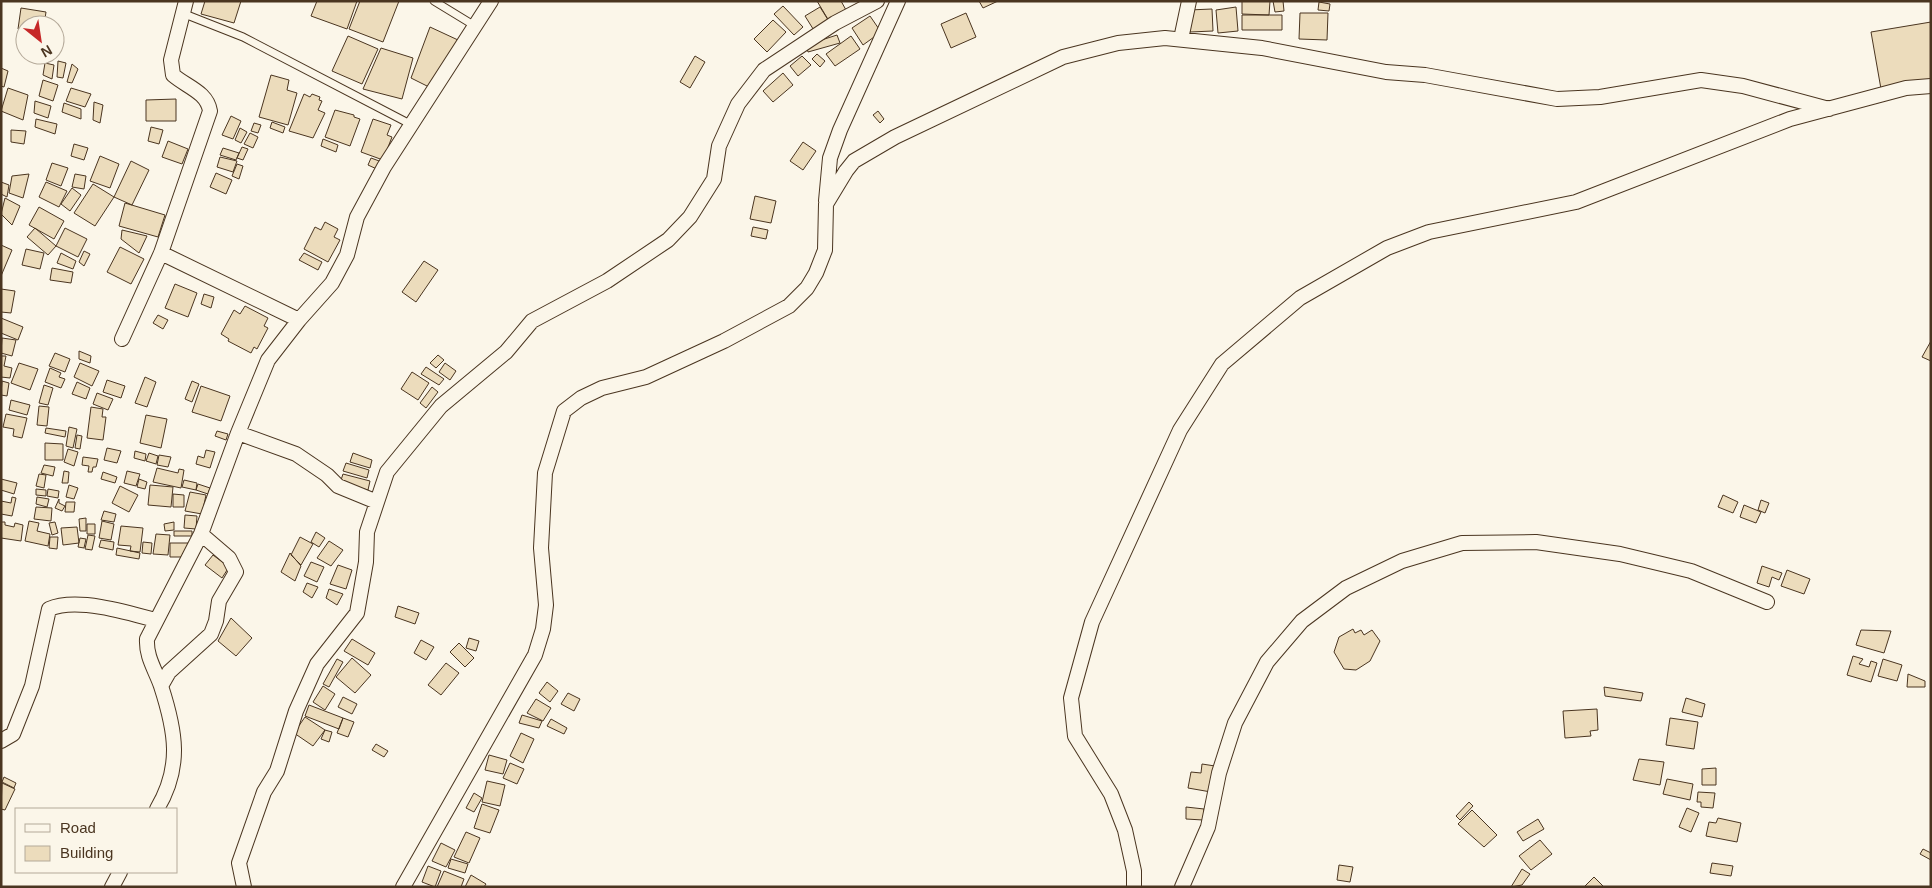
<svg xmlns="http://www.w3.org/2000/svg" width="1932" height="888" viewBox="0 0 1932 888" font-family="Arial,sans-serif">
  <style>
    .building { fill: #ecdcbc; stroke: #4a3520 }
    .lines { fill: none; stroke-linecap: round; stroke-linejoin: round }
    .service-casing { stroke: #4a3520; stroke-width: 9 }
    .minor-casing { stroke: #4a3520; stroke-width: 16 }
    .service { stroke: #fbf6e9; stroke-width: 7 }
    .minor { stroke: #fbf6e9; stroke-width: 14 }
  </style>
  <rect width="100%" height="100%" fill="#fbf6e9"/>
  <path class="building" d="M205,1H241L234,23L201,14Z
    M317,1H357L347,29L311,16Z
    M360,1H399L383,42L349,29Z
    M817,1H841L846,10L829,21Z
    M979,1H998L983,8Z
    M1242,1H1270L1269,15L1242,14Z
    M1273,1H1283L1284,11L1275,12Z
    M1319,2L1330,4L1329,11L1318,10Z
    M783,6L803,27L794,35L774,14Z
    M820,7L830,23L815,32L805,16Z
    M1236,7L1238,31L1218,33L1216,10Z
    M21,8L46,12L44,25H25V30L18,29Z
    M1212,9L1213,31L1190,32L1189,10Z
    M966,13L976,37L951,48L941,24Z
    M1300,13H1328L1327,40L1299,39Z
    M1242,15H1282V30H1242Z
    M870,16L881,32L863,45L852,28Z
    M773,20L786,32L767,52L754,39Z
    M1931,22V80L1881,89L1871,32Z
    M430,27L458,40L431,88L411,78Z
    M837,35L840,43L808,52L806,45Z
    M348,36L378,49L362,84L332,71Z
    M851,36L860,49L835,66L826,54Z
    M381,48L413,58L402,99L363,89Z
    M817,54L825,61L820,67L812,59Z
    M695,56L705,62L690,88L680,82Z
    M802,56L811,65L798,76L790,66Z
    M58,61L66,63L63,78L57,77Z
    M45,63L54,65L52,79L43,75Z
    M72,64L78,69L72,83L67,82Z
    M1,68L8,71L4,87L1,86Z
    M783,73L793,85L773,102L763,91Z
    M271,75L289,80L287,90L297,93L288,125L259,117Z
    M43,80L58,85L53,101L39,96Z
    M8,88L28,95L23,120L1,111Z
    M71,88L91,94L85,107L66,101Z
    M304,94L310,97L312,94L320,97L319,100L322,101L318,110L325,113L313,138L289,131Z
    M176,99V121H146V100Z
    M35,101L51,106L48,118L34,113Z
    M94,102L103,105L100,123L93,120Z
    M64,103L81,109V119L62,112Z
    M335,110L354,115V117L360,119L350,146L325,137Z
    M878,111L884,119L880,123L873,115Z
    M231,116L241,121L233,139L222,135Z
    M36,119L57,124L55,134L35,127Z
    M373,119L391,125L387,135L392,137L383,160L361,152Z
    M272,122L285,127L283,133L270,128Z
    M254,123L261,125L258,133L251,131Z
    M151,127L163,130L159,144L148,141Z
    M240,128L247,132L241,143L235,140Z
    M11,130L26,131L24,144L11,142Z
    M250,133L258,137L253,148L244,144Z
    M323,139L338,145L336,152L321,146Z
    M168,141L188,149L182,164L162,157Z
    M803,142L816,151L803,170L790,161Z
    M74,144L88,148L84,160L71,156Z
    M242,147L248,149L243,160L237,158Z
    M223,148L239,153L236,160L220,155Z
    M100,156L119,164L110,188L90,181Z
    M220,157L237,161L233,172L217,167Z
    M371,158L382,162L379,170L368,165Z
    M131,161L149,170L132,205L114,197Z
    M52,163L68,168L61,186L46,180Z
    M237,164L243,166L239,179L232,176Z
    M216,173L232,180L226,194L210,187Z
    M29,174L23,198L9,193L12,176Z
    M75,174L86,176L84,189L72,187Z
    M1,182L9,185L7,197L1,194Z
    M46,182L67,191L59,207L39,197Z
    M93,184L114,197L95,226L74,213Z
    M72,188L81,195L70,211L61,204Z
    M755,196L776,201L771,223L750,219Z
    M5,198L20,206L12,225L1,214Z
    M125,203L165,215L158,237L119,226Z
    M39,207L64,221L54,239L29,225Z
    M325,222L338,229L334,237L340,240L328,262L304,249L315,227L321,230Z
    M753,227L768,230L766,239L751,236Z
    M35,228L56,246L48,255L27,237Z
    M65,228L87,239L78,257L56,246Z
    M122,230L147,236L139,253L121,239Z
    M1,245L12,250L1,276Z
    M120,247L144,259L131,284L107,272Z
    M26,249L44,253L40,269L22,265Z
    M84,251L90,254L84,266L79,262Z
    M61,253L76,261L73,269L57,263Z
    M304,253L322,262L318,270L299,260Z
    M424,261L438,270L416,302L402,292Z
    M52,268L73,272L71,283L50,280Z
    M175,284L197,293L188,317L165,308Z
    M1,289L15,291L11,313L1,312Z
    M204,294L214,297L211,308L201,304Z
    M245,306L268,318L264,326L268,328L257,349L254,347L251,353L228,341L229,339L221,334L234,310L240,314Z
    M158,315L168,320L163,329L153,323Z
    M1,318L23,327L18,340L1,333Z
    M2,338L16,340L12,356L1,353Z
    M1931,341V361L1922,357Z
    M79,351L91,356L90,363L79,359Z
    M55,353L70,359L65,372L49,366Z
    M438,355L444,360L436,368L430,363Z
    M1,356H6L4,366L12,368L10,378L1,377Z
    M19,363L38,369L30,390L11,383Z
    M80,363L99,371L92,386L74,377Z
    M445,363L456,371L450,380L439,372Z
    M426,367L444,379L439,385L421,374Z
    M50,368L61,373L59,377L65,379L61,388L45,382Z
    M412,372L429,383L418,400L401,389Z
    M145,377L156,382L147,407L135,403Z
    M107,380L125,386L121,398L103,392Z
    M2,381L9,383L7,396L1,395Z
    M192,381L199,384L192,402L185,399Z
    M77,382L90,388L86,399L72,394Z
    M44,385L53,388L48,405L39,403Z
    M201,386L230,396L221,421L192,412Z
    M432,387L438,392L426,408L420,403Z
    M97,393L113,399L108,410L93,404Z
    M11,400L30,405L27,415L9,410Z
    M39,406L49,407L47,426L37,425Z
    M91,407L103,409L102,417H106L103,440L87,438Z
    M6,414L27,418L22,438L13,436L14,429L3,427Z
    M146,415L167,419L161,448L140,443Z
    M69,427L77,429L73,448L66,446Z
    M46,428L66,431L65,437L45,433Z
    M217,431L228,434L226,440L215,436Z
    M77,435L82,436L80,449L75,448Z
    M45,443L63,444V460H45Z
    M107,448L121,451L117,463L104,460Z
    M68,449L78,452L74,466L64,462Z
    M206,450L215,452L210,468L196,464L198,456L204,458Z
    M135,451L146,454L145,461L134,458Z
    M149,453L158,456L156,464L146,461Z
    M353,453L372,460L370,468L350,462Z
    M159,455L171,457L168,467L157,465Z
    M83,457L98,459L96,467H93L92,472H88L89,466L82,465Z
    M346,463L369,470L367,478L343,471Z
    M44,465L55,467L53,476L41,473Z
    M157,468L178,473L179,469L184,470L181,488L153,482Z
    M64,471L69,472L68,483H62Z
    M127,471L140,474L136,486L124,483Z
    M103,472L117,477L115,483L101,479Z
    M39,474L46,475L44,488L36,486Z
    M343,474L370,481L368,490L340,483Z
    M1,479L17,483L14,494L1,490Z
    M139,479L147,482L145,489L137,487Z
    M184,480L197,483L196,490L182,487Z
    M198,484L210,488L208,494L196,490Z
    M69,485L78,488L74,499L66,497Z
    M150,485L173,487L171,507L148,505Z
    M120,486L138,495L129,512L112,503Z
    M36,489L46,490V496L36,495Z
    M48,489L59,491L58,498L47,496Z
    M190,492L206,495L202,514L185,511Z
    M173,494L184,495V507H173Z
    M1723,495L1738,502L1733,513L1718,507Z
    M12,497L16,498L12,516L1,514V501L11,503Z
    M37,497L49,499L47,507L36,504Z
    M59,499V503L65,506L62,511L55,508Z
    M1761,500L1769,503L1765,513L1758,510Z
    M66,502H75L74,512H65Z
    M1744,505L1761,512L1756,523L1740,517Z
    M36,507L52,508L51,521L34,519Z
    M104,511L116,514L114,522L101,520Z
    M185,515L197,516L196,529L184,528Z
    M86,518V531H80L79,519Z
    M29,521L39,523L37,531L50,534L48,546L25,541Z
    M102,521L114,524L111,540L99,538Z
    M1,522H5V525L14,527L15,523L23,525L21,541L1,538Z
    M55,522L58,533L52,535L49,523Z
    M174,522V530L165,531L164,524Z
    M87,524H95V534H87Z
    M121,526L143,528L140,552L130,551L131,546L118,545Z
    M77,527L79,543L63,545L61,528Z
    M174,531H192V536H174Z
    M316,532L325,538L319,547L311,542Z
    M156,534L170,535L168,555L153,554Z
    M88,535L95,536L92,550L85,549Z
    M50,537H58L57,549L49,548Z
    M300,537L313,544L301,565L291,555Z
    M80,538L86,539L84,548L78,547Z
    M101,540L114,542L113,550L99,547Z
    M329,541L343,550L331,566L317,558Z
    M143,542L152,543L151,554L142,553Z
    M170,543H188V557H170Z
    M117,548L140,553L139,559L116,555Z
    M290,553L301,566L295,581L281,572Z
    M213,555L229,567L222,578L205,565Z
    M311,562L324,567L317,582L304,576Z
    M338,565L352,570L346,589L330,584Z
    M1762,566L1782,573L1779,580L1772,577L1769,587L1757,583Z
    M1787,570L1810,579L1804,594L1781,586Z
    M307,583L318,587L312,598L303,592Z
    M329,589L343,594L337,605L326,598Z
    M398,606L419,613L415,624L395,617Z
    M231,618L252,638L236,656L218,641Z
    M1353,629L1355,633L1361,630L1364,635L1372,630L1380,641L1370,661L1356,670L1344,669L1334,652L1339,637Z
    M1861,630L1891,631L1884,653L1856,645Z
    M469,638L479,641L476,651L466,648Z
    M352,639L375,653L368,665L344,651Z
    M421,640L434,647L426,660L414,653Z
    M459,643L474,658L465,667L450,652Z
    M1853,656L1863,659L1859,664L1869,667L1871,661L1877,663L1871,682L1847,675Z
    M352,658L371,675L355,693L336,677Z
    M337,659L343,662L329,687L323,684Z
    M1883,659L1902,665L1897,681L1878,676Z
    M446,663L459,673L441,695L428,685Z
    M1908,674L1925,681V687H1907Z
    M547,682L558,691L550,702L539,693Z
    M323,686L335,694L325,710L313,702Z
    M1604,687L1643,693L1641,701L1605,696Z
    M568,693L580,699L574,711L561,704Z
    M343,697L357,704L352,714L338,707Z
    M1686,698L1705,704L1702,717L1682,712Z
    M536,699L551,708L543,721L527,713Z
    M309,705L343,718L339,729L305,716Z
    M1597,709L1598,730L1590,731L1591,736L1565,738L1563,711Z
    M522,715L542,721L539,728L519,723Z
    M305,717L325,730L313,746L294,733Z
    M343,718L354,722L348,737L337,733Z
    M1670,718L1698,722L1694,749L1666,745Z
    M551,719L567,728L564,734L547,726Z
    M325,730L332,732L329,742L321,739Z
    M521,733L534,739L523,763L510,756Z
    M376,744L388,751L384,757L372,750Z
    M489,755L507,760L503,774L485,770Z
    M1639,759L1664,762L1660,785L1633,780Z
    M510,763L524,769L517,784L503,778Z
    M1202,764L1215,766L1211,792L1188,788L1191,772L1201,773Z
    M1716,768V785H1702V769Z
    M4,777L16,783L14,788L2,782Z
    M1667,779L1693,784L1690,800L1663,794Z
    M487,781L505,785L500,806L482,802Z
    M2,783L15,789L5,810L1,809Z
    M1698,792L1715,793L1713,808L1701,807V802H1697Z
    M474,793L482,798L474,812L466,808Z
    M1469,802L1473,806L1460,820L1456,816Z
    M482,804L499,810L490,833L474,828Z
    M1186,807L1204,809L1203,820L1186,819Z
    M1687,808L1699,813L1691,832L1679,827Z
    M1472,810L1497,835L1484,847L1458,824Z
    M1718,818L1741,823L1737,842L1706,836L1709,822L1716,823Z
    M1538,819L1544,829L1523,841L1517,832Z
    M466,832L480,838L469,863L454,857Z
    M1540,840L1552,854L1531,870L1519,856Z
    M441,843L455,850L446,867L432,861Z
    M1923,849L1931,853V860L1920,854Z
    M451,859L468,864L465,873L448,868Z
    M1712,863L1733,866L1731,876L1710,873Z
    M1339,865L1353,867L1350,882L1337,880Z
    M428,866L441,871L435,887L422,882Z
    M1522,869L1530,874L1522,885L1511,887Z
    M444,871L464,879L461,887H437Z
    M471,875L486,884L484,887H465Z
    M1594,877L1604,887H1584Z"/>
  <g class="lines">
    <defs>
      <path id="service" d="M434,1L475,26
        M182,13L243,37L412,125"/>
      <path id="minor" d="M1181,39L1189,1
        M826,201L830,158L840,130L898,1
        M161,253L299,320
        M122,339L161,253L210,111C207,92 187,87 173,75L171,60L186,1
        M238,433L296,454L327,475L338,486L377,502
        M161,686L169,672L211,634L216,621L219,601L236,572L229,558L201,534
        M1,741L13,734L32,686L49,609C76,597 127,612 155,620
        M157,809C182,767 176,732 161,686C155,669 146,657 147,639L201,534L238,433L268,360L299,320L332,283L347,255L357,217L384,167L491,1
        M112,887L120,872
        M244,887L239,863L264,792L277,771L296,711L317,664L357,613L366,562L367,532L387,472L441,406L506,352L532,321L607,281L668,240L690,217L714,179L719,146L738,104L764,70L835,23L877,1
        M403,887L535,655L543,629L546,605L541,548L545,473L564,411L581,398L602,388L646,377L724,341L789,306L807,288L816,273L825,250L826,204L846,171L854,161L895,137L1063,57L1118,43L1165,38L1262,48L1386,72L1425,75L1557,99L1600,97L1701,80L1743,86L1829,109
        M1134,887V871L1125,830L1111,794L1075,736L1071,698L1092,622L1180,430L1222,364L1300,298L1387,248L1429,232L1576,202L1790,119L1906,88L1931,86
        M1182,887L1208,827L1219,773L1235,723L1267,662L1302,621L1346,588L1402,561L1462,543L1536,542L1620,554L1691,571L1767,602"/>
    </defs>
    <use href="#service" class="service-casing"/>
    <use href="#minor" class="minor-casing"/>
    <use href="#service" class="service"/>
    <use href="#minor" class="minor"/>
  </g>
  <rect width="1932" height="888" fill="none" stroke="#4a3520" stroke-width="5"/>
  <rect x="15" y="808" width="162" height="65" fill="#fbf6e9" stroke="#b4a999"/>
  <rect x="25" y="824" width="25" height="8" fill="#fbf6e9" stroke="#b4a999"/>
  <text x="60" y="833" font-size="15" fill="#4a3520">Road</text>
  <rect x="25" y="846" width="25" height="15" fill="#ecdcbc" stroke="#b4a999"/>
  <text x="60" y="858" font-size="15" fill="#4a3520">Building</text>
  <g transform="translate(40 40) rotate(150)"><circle r="24" fill="#fbf6e9" stroke="#b4a999"/>
  <path d="M0-4L9 19L0 12L-9 19Z" fill="#c62828"/>
  <text y="-8" font-size="14" font-weight="bold" text-anchor="middle" fill="#4a3520">N</text>
  </g>
</svg>
